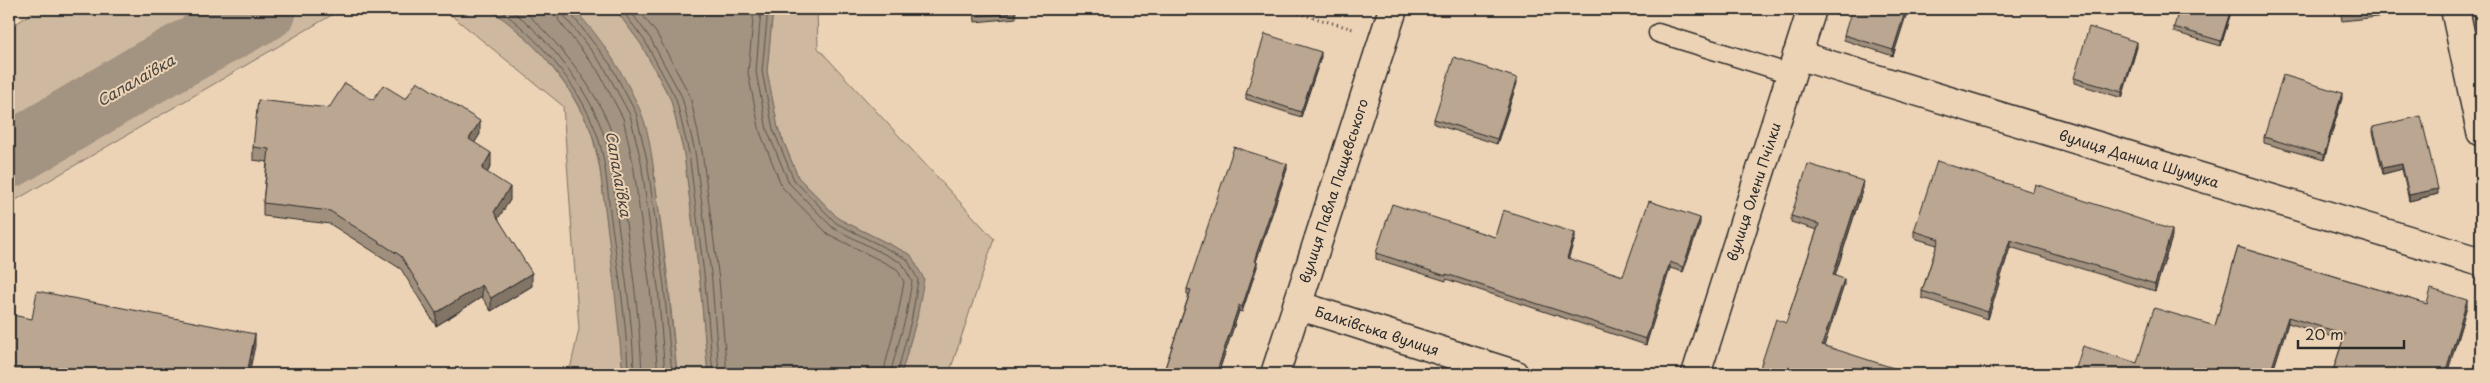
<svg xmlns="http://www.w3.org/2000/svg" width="2490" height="383" viewBox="0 0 2490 383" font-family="'Playpen Sans',sans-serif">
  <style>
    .green { fill: #ceb89f; stroke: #7c7265 }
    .water { fill: #a39381; stroke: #73695f }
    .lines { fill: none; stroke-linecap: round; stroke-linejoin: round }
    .shore { stroke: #5b554d; stroke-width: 1 }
    .river { stroke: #a39381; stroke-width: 64 }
    .lane-casing { stroke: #2b2b2b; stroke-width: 21 }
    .street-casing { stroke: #2b2b2b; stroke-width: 31 }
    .path { stroke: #2b2b2b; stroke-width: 3; stroke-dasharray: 1 4; stroke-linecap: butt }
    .lane { stroke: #edd3b5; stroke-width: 18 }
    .street { stroke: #edd3b5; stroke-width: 28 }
    .wall { fill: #a08f7d; stroke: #2b2b2b }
    .shaded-wall { fill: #827466; stroke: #2b2b2b }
    .building { fill: #baa691; stroke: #2b2b2b }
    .labels { text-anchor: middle; stroke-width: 4; stroke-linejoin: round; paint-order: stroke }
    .street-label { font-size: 14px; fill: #2b2b2b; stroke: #edd3b5 }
    .water-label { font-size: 15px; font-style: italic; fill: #494540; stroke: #edd3b5 }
  </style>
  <rect width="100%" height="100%" fill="#edd3b5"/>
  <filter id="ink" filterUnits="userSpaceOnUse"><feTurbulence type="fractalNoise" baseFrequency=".02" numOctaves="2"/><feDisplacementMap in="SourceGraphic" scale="10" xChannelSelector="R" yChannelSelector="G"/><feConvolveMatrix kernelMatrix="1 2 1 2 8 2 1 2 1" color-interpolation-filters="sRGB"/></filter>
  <g filter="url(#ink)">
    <path class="green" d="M37,9H342L9,204V29Z
      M415,9H489L510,23L542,54L569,90L591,130L600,169L616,292L623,374H569L579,329L563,106L451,15Z
      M573,9H615L641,44L671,100L684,154L700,282L708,374H677L669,286L652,159L582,18Z
      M773,9H817L818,48L994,239L949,374H901L917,318L911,255L839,219L798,177L778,128L767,71Z
      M2470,9H2481V67Z"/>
    <path class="water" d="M489,9H573C601,36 624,74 640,110C651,134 653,170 657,196C665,255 671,315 677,374H623C618,319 612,263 605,208C601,183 600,153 590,129C569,81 533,38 489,9Z
      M615,9H773L767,71L778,128L798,177L839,219L911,255L924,279L917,318L901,374H708L700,282L684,154L671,100L641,44Z"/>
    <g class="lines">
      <path class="shore" d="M498,9C537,35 578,85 595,129C606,156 607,189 611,219C618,270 627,322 628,374
        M509,9C544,32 587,88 601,127C613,157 614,192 618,224C625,273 633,324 634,374
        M522,9C557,42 589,78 608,123C620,151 621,186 625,216C632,268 640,321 642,374
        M556,9L559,21L598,71L623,118L633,163L650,288L658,374
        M563,9L565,17L604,67L630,115L641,161L658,287L665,374
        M570,9L571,14L610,64L636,113L647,160L664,286L672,374
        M621,9L645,41L676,99L689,153L705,282L713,374
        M629,9L650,38L682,97L695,152L712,281L719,374
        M638,9L657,34L690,96L702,151L719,280L727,374
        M754,9L748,73L760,132L782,187L828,234L897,269L904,282L898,314L883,374
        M761,9L756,72L767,130L789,183L833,228L902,263L912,281L906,316L890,374
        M768,9L762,71L773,129L794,180L836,223L907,259L918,280L912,317L897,374"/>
      <path class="river" d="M9,156L150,72L265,9"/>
      <defs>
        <path id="lane" d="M1658,33L1791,74"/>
        <path id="street" d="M2455,9L2481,132
          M1797,55L2481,262
          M1297,305L1514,374
          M1275,374L1393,9
          M1696,374L1812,9"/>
      </defs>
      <use href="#lane" class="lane-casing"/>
      <use href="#street" class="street-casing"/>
      <path class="path" d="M1284,9L1353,29"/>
      <use href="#lane" class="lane"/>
      <use href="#street" class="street"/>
    </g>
    <path class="wall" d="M974,9H1015L1016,18L975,22Z
      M1908,9L1893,56L1844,40V35Z
      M2231,9V12L2221,46L2174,32V27Z
      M2340,9H2395V15L2342,21Z
      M2137,47L2122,98L2074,83V78Z
      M1321,57L1301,117L1246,99V94Z
      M1517,83L1497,144L1434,124V119Z
      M2342,98L2324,160L2264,143V137Z
      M373,100L480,134L474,143L491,166L487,173L510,200L498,218L532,286L491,311L482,297L436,326L401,269L330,224L263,216V203L267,162L253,160V147L329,108Z
      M2373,127L2438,194L2409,201L2402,169L2383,174L2373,132Z
      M1287,169L1256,262L1257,267L1242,312L1239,311L1218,374H1164V371L1189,295L1187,294V289Z
      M1863,188L1835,276L1844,285L1824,346L1758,374L1786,323L1817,230L1791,222V216Z
      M1700,223L1683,272L1670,268L1646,345L1446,279V281L1376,259V253L1495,237L1575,238L1568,259L1623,276Z
      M1914,231L2172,237L2155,291L2010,247L1988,319L1922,298V291L1937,245L1914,238Z
      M2238,247L2427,304L2467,306L2447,374H2332L2343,340L2288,323L2272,374H2074L2137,363L2215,326Z"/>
    <path class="shaded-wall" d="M1906,9H1908L1893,56V50Z
      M2231,9V12L2221,46V41Z
      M2137,42V47L2122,98V92Z
      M1321,52V57L1301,117V112Z
      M1517,78V83L1497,144V139Z
      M2342,93V98L2324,160V155Z
      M480,121V134L469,152V139Z
      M491,153V166L482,182V169Z
      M1287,164V169L1254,267V261Z
      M2402,164V169L2383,174V168Z
      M1863,181V188L1833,282V275Z
      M510,187V200L494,225V212Z
      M2438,189V194L2409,201V195Z
      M1700,218V223L1683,272V267Z
      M2172,230V237L2155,291V284Z
      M1575,233V238L1567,263V258Z
      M2010,240V247L1988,319V312Z
      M1257,262V267L1242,312V307Z
      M1670,262V268L1646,345V339Z
      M532,273V286L491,311V298Z
      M1844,279V285L1822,352V345Z
      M482,285V297L436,326V313Z
      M2467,300V306L2447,374H2445Z
      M1239,305V311L1218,374H1216Z
      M2288,317V323L2272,374H2270Z
      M255,334V346L249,374H247Z"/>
    <path class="building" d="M975,9H1015L1016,13L975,16Z
      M1852,9H1906L1893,50L1844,35Z
      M2179,9H2231L2221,41L2174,27Z
      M2341,9H2386L2342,14Z
      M2089,27L2137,42L2122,92L2074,78Z
      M1265,34L1321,52L1301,112L1246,94Z
      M1454,57L1517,78L1497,139L1434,119Z
      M2283,75L2342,93L2324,155L2264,137Z
      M417,81L480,121L469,139L491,153L482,169L510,187L494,212L532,273L491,298L482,285L436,313L401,256L330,211L263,203L269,149L253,147L258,100L329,108L345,83L373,100L383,85L406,99Z
      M2421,116L2438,189L2409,195L2402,164L2383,168L2373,127Z
      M1234,147L1287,164L1254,261L1257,262L1242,307L1239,305L1216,374H1175L1164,371L1191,290L1187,289Z
      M1937,161L2033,192L2035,184L2172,230L2155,284L2010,240L1988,312L1922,291L1939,239L1914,231Z
      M1808,164L1863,181L1833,275L1844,279L1822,345L1912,374H1758L1776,319L1786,323L1819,224L1791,216Z
      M1649,201L1700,218L1683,267L1670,262L1646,339L1446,274V276L1376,253L1392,204L1495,237L1503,210L1575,233L1567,258L1623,276Z
      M2238,247L2427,304L2431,289L2467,300L2445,374H2332L2345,334L2288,317L2270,374H2074L2083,346L2137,363L2154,308L2215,326Z
      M37,291L255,334L247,374H9V331L12,315L32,319Z"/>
  </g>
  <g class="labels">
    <g class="street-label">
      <text transform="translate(2139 159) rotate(17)" y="5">вулиця Данила Шумука</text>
      <text transform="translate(1334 191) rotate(-72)" y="5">вулиця Павла Пащевського</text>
      <text transform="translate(1754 192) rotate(-72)" y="5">вулиця Олени Пчілки</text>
      <text transform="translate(1377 331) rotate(18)" y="5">Балківська вулиця</text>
    </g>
    <g class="water-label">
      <text transform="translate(136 81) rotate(-30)" y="5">Сапалаївка</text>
      <text transform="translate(618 174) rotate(80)" y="5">Сапалаївка</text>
    </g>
  </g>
  <rect width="2490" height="383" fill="none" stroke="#edd3b5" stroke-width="30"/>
  <rect x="15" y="15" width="2460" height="353" fill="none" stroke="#2b2b2b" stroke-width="2" filter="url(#ink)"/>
  <path d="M2298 340v8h106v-8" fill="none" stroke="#2b2b2b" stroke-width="2.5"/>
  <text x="2305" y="340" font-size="15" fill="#2b2b2b" stroke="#edd3b5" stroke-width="4" paint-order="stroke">20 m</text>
</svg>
